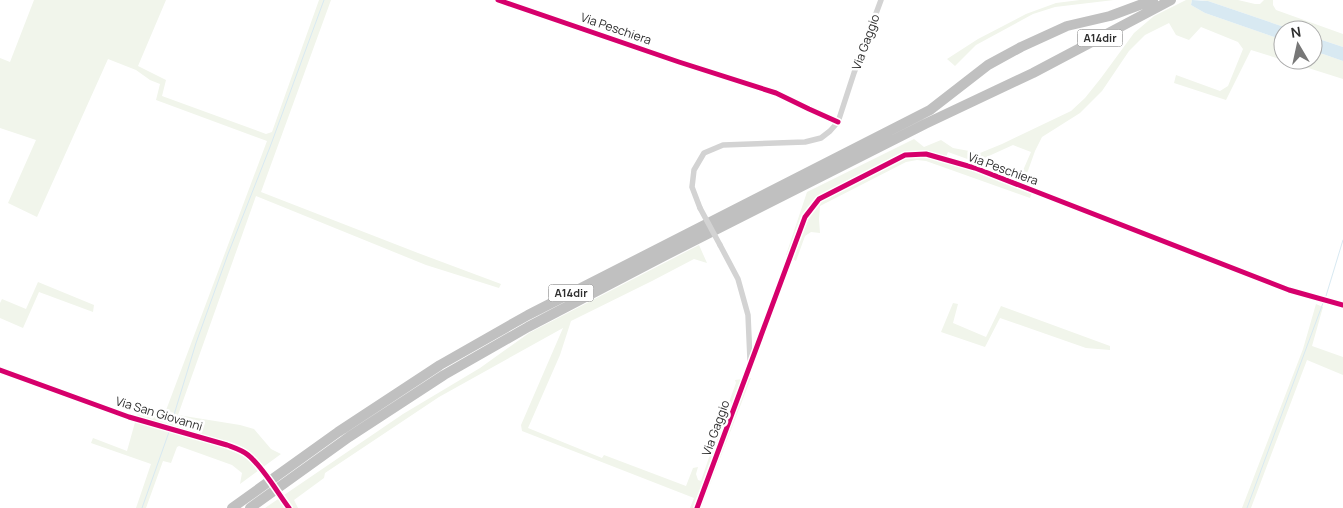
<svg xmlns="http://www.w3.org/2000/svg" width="1343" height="508" viewBox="0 0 1343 508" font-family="Manrope,sans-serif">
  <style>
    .green { fill: #f1f5eb; fill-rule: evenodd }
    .water { fill: #d8e9f2 }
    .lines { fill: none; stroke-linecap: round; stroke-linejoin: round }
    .stream { stroke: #d8e9f2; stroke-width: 1 }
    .minor { stroke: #d3d3d3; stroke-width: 5.5 }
    .motorway { stroke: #c0c0c0; stroke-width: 10 }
    .minor-bridge { stroke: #d3d3d3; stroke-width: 5.5 }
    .cycleway-casing { stroke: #fff; stroke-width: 8 }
    .cycleway { stroke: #d6006c; stroke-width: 5 }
    .labels { text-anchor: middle; stroke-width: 5; stroke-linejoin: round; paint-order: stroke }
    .shield { fill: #fff; stroke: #6d6d6d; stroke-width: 1 }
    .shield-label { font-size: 11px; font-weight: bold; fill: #2e2e2e }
    .street-label { font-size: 12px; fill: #2e2e2e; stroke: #fff }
  </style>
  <rect width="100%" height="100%" fill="#fff"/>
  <path class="green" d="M34,0H166L138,66L166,80L162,96L266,134L272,132L319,0H331L261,192L418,253L501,284L499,288L426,265L256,196L178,415L240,425L254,429L271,449L281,454L240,484L242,473L232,465L179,446L177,447L171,463L163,461L146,508H136L151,464L91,443L93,438L127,451L139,408L165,413L267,141L156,100L160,84L150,80L136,70L108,59L37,217L8,203L36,140L0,128V58L10,62Z
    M1080,0H1114L1055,7L1033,14L976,45L955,66L947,59L978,39L1026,14L1056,3Z
    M1186,0H1192L1191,5L1205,13L1280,39V41L1283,43V60L1251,50L1226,100L1174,83L1176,75L1220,91L1228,86L1243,49L1238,42L1201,27L1189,40L1176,35L1169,23L1145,35L1129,51L1102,91L1080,113L1042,137L1035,151L1024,182L1034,187L1030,198L926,161L917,160L906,162L820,206L819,219L820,233L811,232L805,236L796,261L786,255L807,192L914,139L924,147L941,140L953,148L980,153L1002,144L1071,111L1085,98L1101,78L1134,33L1154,16ZM1013,145L1031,152L1018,182L946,157L948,152L973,161L980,160Z
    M1200,0H1238L1255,4H1260L1264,0H1273V5L1276,10L1343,34V47L1313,37V30H1293L1208,1Z
    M1313,52L1323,54L1343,61V79L1283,60H1313Z
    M699,245L707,263L694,259L652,281L571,321L560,355L528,428L602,458L604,455L686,486L693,468L698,467L696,474L698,480L701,481L721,422L715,420L716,416L722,415L725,413L736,383L735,380L751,378L701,508H690L694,498L522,431L521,425L563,328L439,397L325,473L324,478L294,500L298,508H265L403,414L480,368L529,333L641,275Z
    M38,282L94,305L93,312L39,292L23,328L0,318V303L2,299L26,309Z
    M953,303L958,304L953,323L986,337L1001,306L1110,346V350L1086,348L1000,318L985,347L941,332Z
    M1316,304L1323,307L1312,346L1343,357V375L1307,360L1251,508H1242L1303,349Z"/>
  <path class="water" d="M1192,0L1208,1L1293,30H1283V43L1279,41L1280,39L1205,13L1191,5Z
    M1313,37L1343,47V61L1323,54L1313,52Z"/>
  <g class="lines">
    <path class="stream" d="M1326,296L1343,240
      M173,418L196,343L228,254L270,147L324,0
      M171,424V423
      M142,508L169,432
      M1247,508L1323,303"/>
    <path class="minor" d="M498,0L679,62L776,93L809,109L838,122
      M700,208L692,187L694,170L704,153L723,145L805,142L821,138L830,131L838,122L854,73L881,0
      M720,245L738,279L748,315L750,360
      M0,370L129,417L237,448L250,456L260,468
      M697,508L805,217L819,199L905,155L926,154L975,168L1289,290L1343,305"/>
    <path class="motorway" d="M232,508L338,432L440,365L528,315L930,110L988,65L1021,47L1067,26L1110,16L1153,0
      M250,508L349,437L444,375L528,327L662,257L925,124L1033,73L1171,0"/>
    <path class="minor-bridge" d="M700,208L720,245
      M260,468L289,508"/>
    <defs>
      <path id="cycleway" d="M498,0L679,62L776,93L809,109L838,122
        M0,370L129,417L227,445C235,448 242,450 248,455C263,467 277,492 289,508
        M697,508L805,217L819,199L905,155L926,154L975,168L1289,290L1343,305"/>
    </defs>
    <use href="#cycleway" class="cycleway-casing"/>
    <use href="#cycleway" class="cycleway"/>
  </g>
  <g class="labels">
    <g class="shield">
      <rect x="1077.5" y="29.5" width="45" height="17" rx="4"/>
      <rect x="548.5" y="284.5" width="45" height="17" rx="4"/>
    </g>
    <g class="shield-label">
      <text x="1100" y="42">A14dir</text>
      <text x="571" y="297">A14dir</text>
    </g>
    <g class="street-label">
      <text transform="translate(616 29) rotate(19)" y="4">Via Peschiera</text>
      <text transform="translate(866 42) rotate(-70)" y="4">Via Gaggio</text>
      <text transform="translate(1003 169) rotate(20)" y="4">Via Peschiera</text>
      <text transform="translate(159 414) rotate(17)" y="4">Via San Giovanni</text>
      <text transform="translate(716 428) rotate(-70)" y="4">Via Gaggio</text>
    </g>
  </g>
  <g transform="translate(1298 45) rotate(351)"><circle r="24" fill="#ffffff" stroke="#ababab"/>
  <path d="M0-4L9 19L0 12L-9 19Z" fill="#777777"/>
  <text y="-8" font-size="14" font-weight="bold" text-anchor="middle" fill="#2e2e2e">N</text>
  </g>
</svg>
